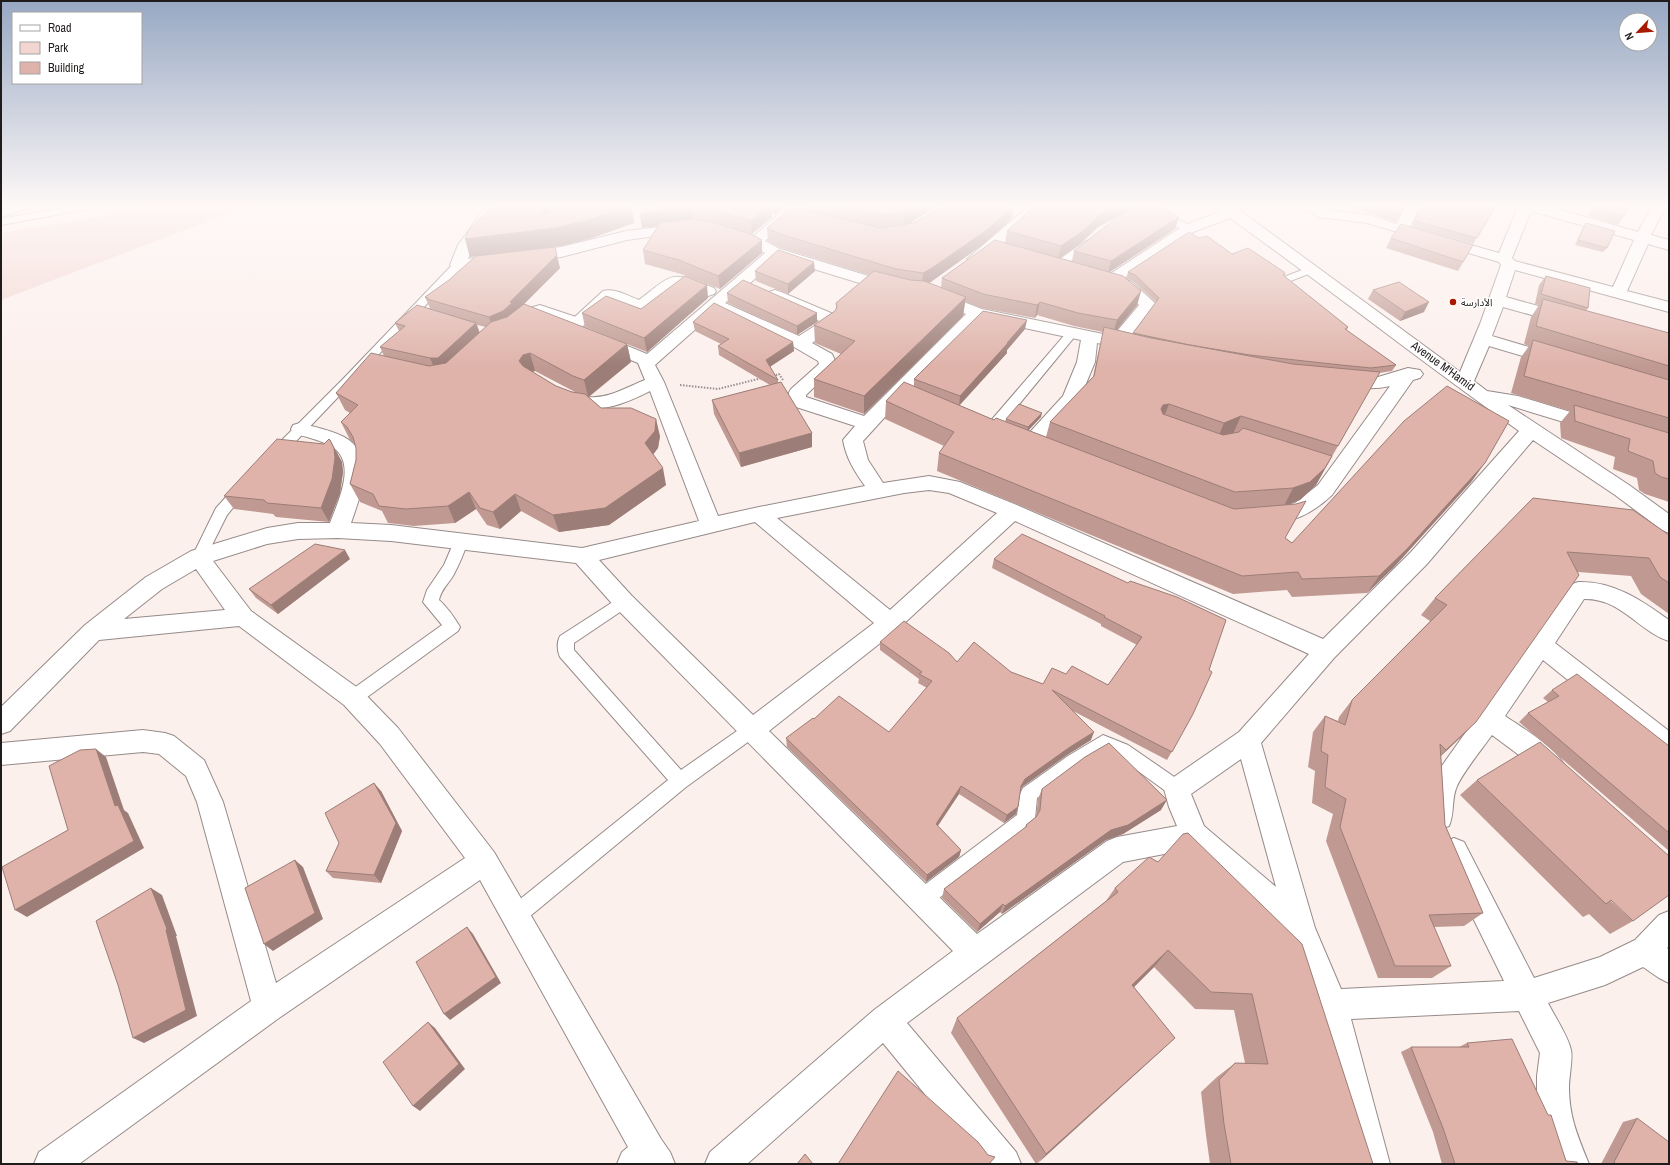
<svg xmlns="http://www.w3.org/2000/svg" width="1670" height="1165" viewBox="0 0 1670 1165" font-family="'Archivo Narrow','Noto Sans Arabic',sans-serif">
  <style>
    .green { fill: #f2d6d0 }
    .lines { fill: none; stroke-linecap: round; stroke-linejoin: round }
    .service-casing { stroke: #968b89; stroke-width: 2 }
    .minor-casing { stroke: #968b89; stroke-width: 2 }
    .path { stroke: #99918f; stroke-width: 2; stroke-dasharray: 1.5 1.5; stroke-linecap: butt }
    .service { fill: #fff; fill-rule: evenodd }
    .minor { fill: #fff; fill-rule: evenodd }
    .wall { fill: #c09a92; fill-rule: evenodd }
    .shaded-wall { fill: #9c7d77 }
    .building { fill: #dfb3aa; stroke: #9c7d77 }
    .poi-dot { fill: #a91900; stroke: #fff; stroke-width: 1.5 }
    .labels { text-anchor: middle; stroke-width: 3; stroke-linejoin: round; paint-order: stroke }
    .far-poi-label { font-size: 10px; fill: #201c1b; stroke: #fff; text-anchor: start }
    .street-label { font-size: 12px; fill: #201c1b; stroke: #fff }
  </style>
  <rect width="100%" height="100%" fill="#fcf0ed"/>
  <path class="green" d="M155,204H253L1,300V233L69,222Z"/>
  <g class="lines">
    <defs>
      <path id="service" d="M22,204H37L35,206L1,217V211Z
        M83,204H103L98,207L1,225V219Z
        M1160,209L1192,227L1193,229L1188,232L1184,231L1156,214L1155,212Z
        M1090,240L1094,241L1095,243L1094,245L1062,267H1054L1053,265L1054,263L1086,241Z
        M458,262L462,263L463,265L462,267L280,458L275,459L270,458L268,455L270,452L343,379L454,263Z
        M1312,266L1317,269L1316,271L1288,282L1283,279L1284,277Z
        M540,305L582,319L584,321L582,323L578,324L540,312L534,313L524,322H516L514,320L526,309Z
        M1072,330L1076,331L1078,333L1076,335L998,430L993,431L988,430L987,427L988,424L1068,331Z
        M243,482L248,484L250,487L227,515L204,561L199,562L194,561L192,557L216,508L238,484Z
        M461,536L466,537L468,541C464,553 459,565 453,576C448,584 441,590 439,600C448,608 454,617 460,627L458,631L359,703L353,705L347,703L345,698L347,693L442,625L423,602L427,590L444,565L456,537Z
        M624,596L629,598L632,602L629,606L574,643V650L681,770L747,724L753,722L759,724L761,729L759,734L686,787L523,922L516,925L509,922L506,915L509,908L668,780L560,657C557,650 557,642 560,636L619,598Z
        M1103,735L1128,745L1183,783L1186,789L1183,795L1177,797L1171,795L1116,755L1105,751L1080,766L1037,798L1035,819L1032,825L929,906L922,909L915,906L912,899L915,892L1017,815L1020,794L1023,788L1068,756Z"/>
      <path id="minor" d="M488,204H502L474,245L468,259L561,247L626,231L684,224L689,225L691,228L689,231L684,232L627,240L561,257L458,270L452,268L450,265L458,245Z
        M790,204H805L765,241L780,249L898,285L900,288L898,291L892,293L778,258L748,285L725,303L799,336L819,323L818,320L769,298L767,295L769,292L775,290L781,292L831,313L836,324L834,328L812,343L832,354L837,365L806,395V397L864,416L966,314L931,300L929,297L931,294L937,292L943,294L982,309L1113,336L1139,305L1120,288L1104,284L1102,281L1104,278L1183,226L1221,211L1213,204H1229L1238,209L1460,372L1480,324L1501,265L1499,262L1367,223L1319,217L1301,207L1299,204H1316L1328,210L1369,215L1397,224L1406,204H1420L1410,228L1499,253L1518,207L1516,204H1539L1638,232L1653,204H1667L1651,235L1669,240V250L1648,244L1627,291L1669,302V312L1515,270L1506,297L1570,315L1572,319L1570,323L1564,324L1503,307L1492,336L1559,356L1562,360L1559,364L1553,365L1489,346L1474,381L1487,391L1518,396L1600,421L1602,425L1600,429L1593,431L1508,405L1629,485L1669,514V533L1662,530L1615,495L1533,440L1427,564L1334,658L1261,743L1315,928L1341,989L1504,981L1440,851L1444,842L1454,838L1464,842L1534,978L1600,957L1635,940L1659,915L1669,911V946L1667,948L1669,950V983L1659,978L1643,967L1605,985L1548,1003C1555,1017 1568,1036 1571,1050C1573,1058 1569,1077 1569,1087C1569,1117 1578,1137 1589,1164H1554L1553,1162L1540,1122L1537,1096V1076L1540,1053L1519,1011L1351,1019L1390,1164H1356L1317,1005L1290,938L1190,849L1123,862L907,1023L1016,1152L1021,1164H982L883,1043L747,1164H705L710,1152L874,1010L953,951L616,608L576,563L391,541L338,538L298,539L267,544L213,561L251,611L362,691L398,728L494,852L661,1139L670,1152L675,1164H617L622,1152L628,1147L480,880L279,1018L79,1164H34L39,1152L251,1001L197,802L186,776L159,754L143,752L1,765V743L143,730L165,733L174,736L204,760L223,802L276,983L465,858L380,744L344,705L239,626L99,640L10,731L1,734V707L85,625L146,577L191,551L267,528L298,523H330C338,501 358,462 331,446C320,440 306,437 293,433L291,429L293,425L300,423C314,427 331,430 344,437C378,456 360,496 351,523L391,525L582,548L699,521L650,391C626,403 601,414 574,406C568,405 562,402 559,397L562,393C572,390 578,396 589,397C608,399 627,387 645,380L638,363L571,335L566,325L603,291C615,288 628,296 639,300C675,272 670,271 714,288L716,291L714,294L708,296L702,294L678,285L647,311L641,312L635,311L611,301L583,326L584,328L647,354L765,253L750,245L747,242ZM1531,211L1634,240L1613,287L1515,261L1512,258ZM1230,218C1328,288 1422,362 1519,431L1411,552L1323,639L1019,506L960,482L929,476L883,483L868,460L863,441L905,395L981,319L1081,340L1077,362L1063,396L1020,443L1023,448L1030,449L1037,448L1080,398L1095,362L1097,343L1130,350L1136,349L1139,345L1136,341L1129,340L1156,304L1132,282L1123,279L1193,232ZM716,311L794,347L818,361L819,364L791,389C786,396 789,400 793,406L855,426L843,440C846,458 855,472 865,486L759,507L718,516L664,382L655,365ZM929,490L949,493L997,513L890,610L777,518L904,493ZM1015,521L1309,654L1239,732L1168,781L1164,789L1169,807L1177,826L1117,837L1107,841L977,934L769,731L898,629ZM755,522L874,623L753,715L632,596L599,560ZM196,569L225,610L124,619L162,589ZM1241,759L1276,887L1204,826L1191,794Z
        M1031,204H1046L996,250L980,262L975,264L970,262L967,259Z
        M1408,368L1420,370L1423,374L1420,378L1413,380L1332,495C1315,511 1290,527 1266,520L1263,515L1266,510L1295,503L1318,485L1390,386C1374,390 1354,388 1338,384L1335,380L1338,376L1344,374L1378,377Z
        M1578,582C1614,581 1641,600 1669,620V641C1638,631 1621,598 1584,599L1555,643L1669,731V757L1660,754L1543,660L1505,716C1524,729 1556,747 1566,768L1562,776L1553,779L1544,776L1527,761L1492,735C1482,749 1464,771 1457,786C1451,799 1455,813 1449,826L1440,829L1431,826C1422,807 1430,787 1439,770L1570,585Z"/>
    </defs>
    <use href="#service" class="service-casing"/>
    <use href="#minor" class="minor-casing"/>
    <path class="path" d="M773,376L779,374L783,380
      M680,385L718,389L762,378"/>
    <use href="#service" class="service"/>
    <use href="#minor" class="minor"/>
  </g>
  <path class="wall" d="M495,204H560L558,208L631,205L634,223L592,238L561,246L487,255L560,268L524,304L627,344L631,362L589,397L601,408L660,436L658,448L653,454L666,485L609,525L559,532L521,511L500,529L487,525L476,509L455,523L414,526L388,523L382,511L360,502L350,484L356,460V448L355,444L350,440L341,422L350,413L345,410L336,393L384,356L380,347L399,331L395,323L430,308L425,297L449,280L476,256L470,257L465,239ZM477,325L486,327L480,333ZM535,371L575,392H572L556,386L532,372Z
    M657,204H788L775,215L772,212V217L752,234L762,240V253L720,289L681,274L645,264L643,250L659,226L642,228L640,214Z
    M802,204H937L928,212L907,224L914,223L941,207L944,204H1029L1023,208L1014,205L1012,218L985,243L928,283L941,288L942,278L1005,243L1007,231L1037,204H1165L1160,205L1179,217L1175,229L1110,272L1141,291L1137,305L1117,330L1133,334L1156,302L1133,281L1126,279L1128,272L1199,238L1232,254L1284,276L1348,327L1347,330L1396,365L1392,371L1379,373L1316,485L1300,500L1284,505L1285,538L1292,543L1472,481L1394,567L1367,593L1292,597L1287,590L1233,594L937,471L939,453L944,446L885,419L886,401L914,387V379L1025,329L1007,350V353L959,405L994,420L1005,422L1006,419L1041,417L1028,430L1046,437L1050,422L1093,377L1103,332L1074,326L1037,315L1035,318L981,308L965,301L963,316L864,414L814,397V379L841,354L815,343L814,325L835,311L836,308V303L869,275L781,248L768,241L767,228L802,209ZM1126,212L1074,251L1072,261L1060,258L1080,244L1098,227L1124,213Z
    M1341,204H1405L1396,222Z
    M1421,204H1497L1473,244L1412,227L1421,205Z
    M1594,204H1630L1624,216L1618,225L1588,216Z
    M1586,223L1607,248L1603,252L1575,245L1583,227Z
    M1391,238L1473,245L1458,271L1386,248Z
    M755,271H815L788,294L756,281Z
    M1546,276L1588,308L1586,311L1669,333V502L1645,494L1639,490L1637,478L1613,469L1615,457L1561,438L1560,423L1570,411L1511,393L1521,357L1529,346L1524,344L1531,317L1539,305L1535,304L1539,285Z
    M1373,290L1424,312L1400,321L1368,299Z
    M727,293L817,313V322L797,335L728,303Z
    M708,298L647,352L585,327L582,313L641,309Z
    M693,322L793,342L794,351L770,367L778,380V383L812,433V447L741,467L714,414L712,400L770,385L719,355L718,346L721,344L695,331Z
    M330,440L342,462L343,472L340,493L329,522L276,517L273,514L234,509L224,496L324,444Z
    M1533,498L1669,535V614L1641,594L1631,576L1578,572L1460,738L1441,756L1445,825L1483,913L1464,926L1434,927L1451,966L1432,978H1378L1326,841L1333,814L1312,803L1315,771L1308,767L1313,732L1325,716L1338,721L1339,717L1352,700L1430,621L1421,615L1435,598Z
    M350,559L278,614L256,598L249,589Z
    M994,559L1128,583L1193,714L1167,760L1073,711L1091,740L1067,755L1022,787L1020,790L1018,807L1016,814L1004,823L959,794L938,826L961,850L959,857L926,882L787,747L786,738L814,719L889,732L927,688L918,683L919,679L880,650V642L957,662L1011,672L1043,684L1066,674L1108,685L1137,645L1101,626V624L992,568Z
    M1552,690L1669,746V851L1519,722L1528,713L1548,702L1543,698Z
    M1477,780L1633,921L1610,934L1589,914L1583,917L1460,795Z
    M1042,789L1161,810L1123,834L1106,840L1002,914L1000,912L977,932L942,898L944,889L1025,828L1026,825L1036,817L1038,799Z
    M381,791L402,831L381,883L333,878L326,871Z
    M1158,862L1373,1164H1210L1206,1135L1201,1092L1217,1077L1235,1063H1245L1234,1010L1195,1009L1154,967L1134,987L1175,1038L1036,1164L951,1033L957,1018L1106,901L1115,888Z
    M1467,1043L1566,1161L1578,1164H1442L1433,1132L1401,1052L1411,1047H1459Z
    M1637,1118L1669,1164H1601L1623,1122Z"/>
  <path class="shaded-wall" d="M547,204H560L547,229L631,205L634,223L592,238L561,246L470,257L465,239L541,215Z
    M771,204L772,217L752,234L751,221Z
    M774,204H788L775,215Z
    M921,204H937L928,212L904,227V213Z
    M1023,204H1029L1023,208Z
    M1120,204H1165L1157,206L1124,213L1098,227L1080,244L1058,259L1061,246L1101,214Z
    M1014,205L1012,218L985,243L931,282L922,286L923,273Z
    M692,208L693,222L642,228L640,214Z
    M1179,217L1175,229L1108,273L1111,261Z
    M762,240V253L720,289L718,276Z
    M555,247L560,268L515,313L493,329L489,317L510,302Z
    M814,262L815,271L788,294V284Z
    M707,285L708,298L647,352L644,338Z
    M1141,291L1137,305L1113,334L1117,320Z
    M966,297L963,316L864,414V396Z
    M1040,302L1037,315L1035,318L1037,305Z
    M1429,302L1424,312L1400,321L1405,312Z
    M817,313V322L797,335V326Z
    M1027,320L1025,329L1007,350V353L959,406L960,396Z
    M476,323L481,337L436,372L430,358Z
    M793,342L794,351L766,369V360Z
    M627,344L631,362L588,397L584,380Z
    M530,353L535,371L529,373L524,378L519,361L523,355Z
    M1169,404L1162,422L1161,409L1163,405Z
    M1042,413L1041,417L1027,432L1028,427Z
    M1241,416L1233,434L1217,440L1224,423Z
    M656,419L660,436L658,448L649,460L645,443Z
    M812,433V447L741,467L739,453Z
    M330,440L342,462L343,472L340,493L329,522L321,508Z
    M1332,456L1316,485L1300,500L1284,506L1293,488Z
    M1485,463L1472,481L1394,567L1367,593L1379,576Z
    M663,468L666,485L609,525L559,532L553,515Z
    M469,492L476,509L455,523L448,506Z
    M515,494L521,511L500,529L493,512Z
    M345,550L350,559L278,614L271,605Z
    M1476,722L1460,738L1430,766L1446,750Z
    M1094,732L1091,740L1067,755L1022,787L1019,794L1021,786L1025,779L1070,747Z
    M96,749L106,757L124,810L128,813L144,848L27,917L15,910L115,806Z
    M374,783L381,791L402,831L381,883L374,875Z
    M961,786L959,794L934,831L936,824Z
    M1167,800L1161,810L1123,834L1106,840L1002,914L1005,906L1111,830Z
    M1018,807L1016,814L1004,823L1007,815Z
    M961,850L959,857L926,882L927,875Z
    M295,860L303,867L323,919L273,951L264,944Z
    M151,888L162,895L177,936H176L197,1016L144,1043L133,1038Z
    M1003,904L1000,912L977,932L980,924Z
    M467,927L473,934L501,983L450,1020L444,1014Z
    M1168,950L1154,967L1119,1002L1132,985Z
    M428,1022L435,1028L465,1069L420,1111L413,1106Z
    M1175,1038L1160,1052L1037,1164L1046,1154Z"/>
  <path class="building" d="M495,204H547L541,215L568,204H628L631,205L588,220L556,228L465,239L468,231Z
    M657,204H771L751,221L715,211L692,208L640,214Z
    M831,204H921L904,213L882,215Z
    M944,204H1012L1014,205L987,230L932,268L923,273L896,269L780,234L767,228L791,207L881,228L914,223L941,207Z
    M1037,204H1120L1101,214L1083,231L1061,246L1007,231Z
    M1145,204H1157L1179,217L1111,261L1074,251L1120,215Z
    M1363,204H1405L1400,215Z
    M1422,204H1497L1477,238L1415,221Z
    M1596,204H1630L1624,216L1594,207Z
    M691,219L712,222L748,233L762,240L718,276L679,260L643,250L660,223Z
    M1586,223L1615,231L1607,248L1578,240Z
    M1401,224L1473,245L1463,262L1391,238Z
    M1189,232L1199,238L1207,236L1232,254L1248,248L1284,272L1285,274L1283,275L1348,327L1345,329L1396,365L1371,368L1341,365L1250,355L1190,345L1133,333L1159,298L1135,275L1128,272Z
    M995,240L1123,276L1141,291L1117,320L1078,313L1040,302L1037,305L983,294L942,278Z
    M555,247L557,255L510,302L512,303L503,311L489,317L427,299L428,298L425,297L449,280L476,256Z
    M778,250L814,262L788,284L755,271Z
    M874,271L910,280L924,281L966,297L864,396L814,379L855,341L814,325L835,311L837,307L836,303Z
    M685,276L707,285L644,338L582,313L606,296L641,309Z
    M1546,276L1590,288L1588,308L1541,294Z
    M743,280L817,313L797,326L727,293Z
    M1399,282L1429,302L1405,312L1373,290Z
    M1543,299L1669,333V366L1536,326Z
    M714,303L793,342L766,360L778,380L718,346L729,339L693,322Z
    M524,304L627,344L584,380L573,376L530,353L523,355L519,361L523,366L556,386L572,392L585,394L601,408H631L656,419L655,431L645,443L663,468L605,508L553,515L515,494L493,512L480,508L469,492L448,506L406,509L379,506L373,494L350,484L356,460V448L353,437L347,427L341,422L358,405L336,393L371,353L429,366L446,363L491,322L507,317Z
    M417,305L476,323L438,358H430L380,347L405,326L395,323Z
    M983,311L1027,320L1007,343H1008L960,396L914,379Z
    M1104,327L1151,338L1293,364L1380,372L1338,446L1241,416L1224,423L1169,404L1163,405L1161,409L1163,414L1223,435L1239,432L1243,428L1332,456L1325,468L1310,482L1293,488L1235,492L1050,422L1094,376Z
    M1533,340L1669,380V418L1524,376Z
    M781,382L812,433L739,453L712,400Z
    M904,382L994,420L996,418L1234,509L1296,504L1306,501L1285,538L1292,543L1404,421L1447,386L1509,421L1485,463L1407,549L1379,576L1302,579L1298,572L1242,576L939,453L954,432L886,401Z
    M1019,404L1042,413L1028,427L1006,419Z
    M1574,405L1669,433V479L1661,477L1655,473L1653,461L1628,451L1630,439L1575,421Z
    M277,439L324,444L329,439L330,440L334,448L335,458L332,479L321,508L267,503L264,500L224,496Z
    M1533,498L1633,510L1669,535V583L1660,577L1649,558L1567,552L1579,575L1476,722L1446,750L1440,744L1445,825L1483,913L1429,915L1451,966H1395L1340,827L1346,799L1325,787L1328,755L1321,751L1325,716L1345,725L1352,700L1447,605L1435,598Z
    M1022,534L1128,583L1130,581L1177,597L1226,620L1209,670L1212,672L1193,714L1172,752L1052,690L1094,732L1070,747L1025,779L1021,786L1018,807L1007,815L961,786L936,824L961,850L927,875L786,738L813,718L814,719L839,696L889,732L932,681L919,674L922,672L880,642L904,621L949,653L957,662L974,642L1011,672L1043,684L1052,668L1066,674L1072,666L1108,685L1142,637L1104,617L1105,616L994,559Z
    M315,544L345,550L271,605L249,589Z
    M1577,674L1669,746V833L1528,713L1559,696L1552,690Z
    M1540,742L1669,856V895L1633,921L1611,900L1606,904L1477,780Z
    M1109,743L1167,800L1128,825L1111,830L1005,906L1003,904L980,924L944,889L1027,826L1026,825L1036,817L1040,810L1042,789L1085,757Z
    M96,749L115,806L118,805L134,841L15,910L2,867L68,830L49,766L80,750Z
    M374,783L396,823L374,875L326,871L339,843L325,813Z
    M1188,833L1302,944L1373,1164H1231L1224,1124L1219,1080L1235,1063L1268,1064L1252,994L1211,992L1168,950L1132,985L1175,1038L1046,1154L957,1018L1118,892L1115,888L1149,857L1158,862L1183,834Z
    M295,860L315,913L264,944L245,888Z
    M151,888L167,929L166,930L186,1010L133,1038L118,985L96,921Z
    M467,927L496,977L444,1014L416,962Z
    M428,1022L459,1064L413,1106L383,1062Z
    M1512,1039L1548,1115H1551L1566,1161L1577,1162L1578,1164H1455L1443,1128L1411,1047H1469L1467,1043Z
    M898,1071L978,1142L988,1155L995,1157L989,1164H838Z
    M1637,1118L1669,1142V1164H1616L1614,1162Z
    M805,1154L813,1164H797Z"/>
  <linearGradient id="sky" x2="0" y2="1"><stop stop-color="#97a8c3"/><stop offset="0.56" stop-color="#fef8f7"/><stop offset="1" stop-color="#fef8f7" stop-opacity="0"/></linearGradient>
  <rect width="1670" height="367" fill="url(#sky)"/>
  <circle class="poi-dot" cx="1453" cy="302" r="4"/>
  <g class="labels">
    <g class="far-poi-label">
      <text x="1461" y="306">الأدارسة</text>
    </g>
    <g class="street-label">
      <text transform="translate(1443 366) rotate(36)" y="4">Avenue M'Hamid</text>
    </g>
  </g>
  <rect width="1670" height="1165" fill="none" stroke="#201c1b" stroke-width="4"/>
  <rect x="12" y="12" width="130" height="72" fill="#ffffff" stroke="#a6a4a4"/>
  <rect x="20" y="25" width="20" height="6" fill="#ffffff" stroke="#a6a4a4"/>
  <text x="48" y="32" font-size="12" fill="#201c1b">Road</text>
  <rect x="20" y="42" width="20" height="12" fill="#f2d6d0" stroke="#a6a4a4"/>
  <text x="48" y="52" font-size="12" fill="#201c1b">Park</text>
  <rect x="20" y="62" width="20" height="12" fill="#dfb3aa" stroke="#a6a4a4"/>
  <text x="48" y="72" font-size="12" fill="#201c1b">Building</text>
  <g transform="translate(1638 32) rotate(244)"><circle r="19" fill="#ffffff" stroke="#a6a4a4"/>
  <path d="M0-3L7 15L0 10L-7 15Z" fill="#a91900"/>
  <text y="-6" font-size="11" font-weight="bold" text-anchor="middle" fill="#201c1b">N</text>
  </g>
</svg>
